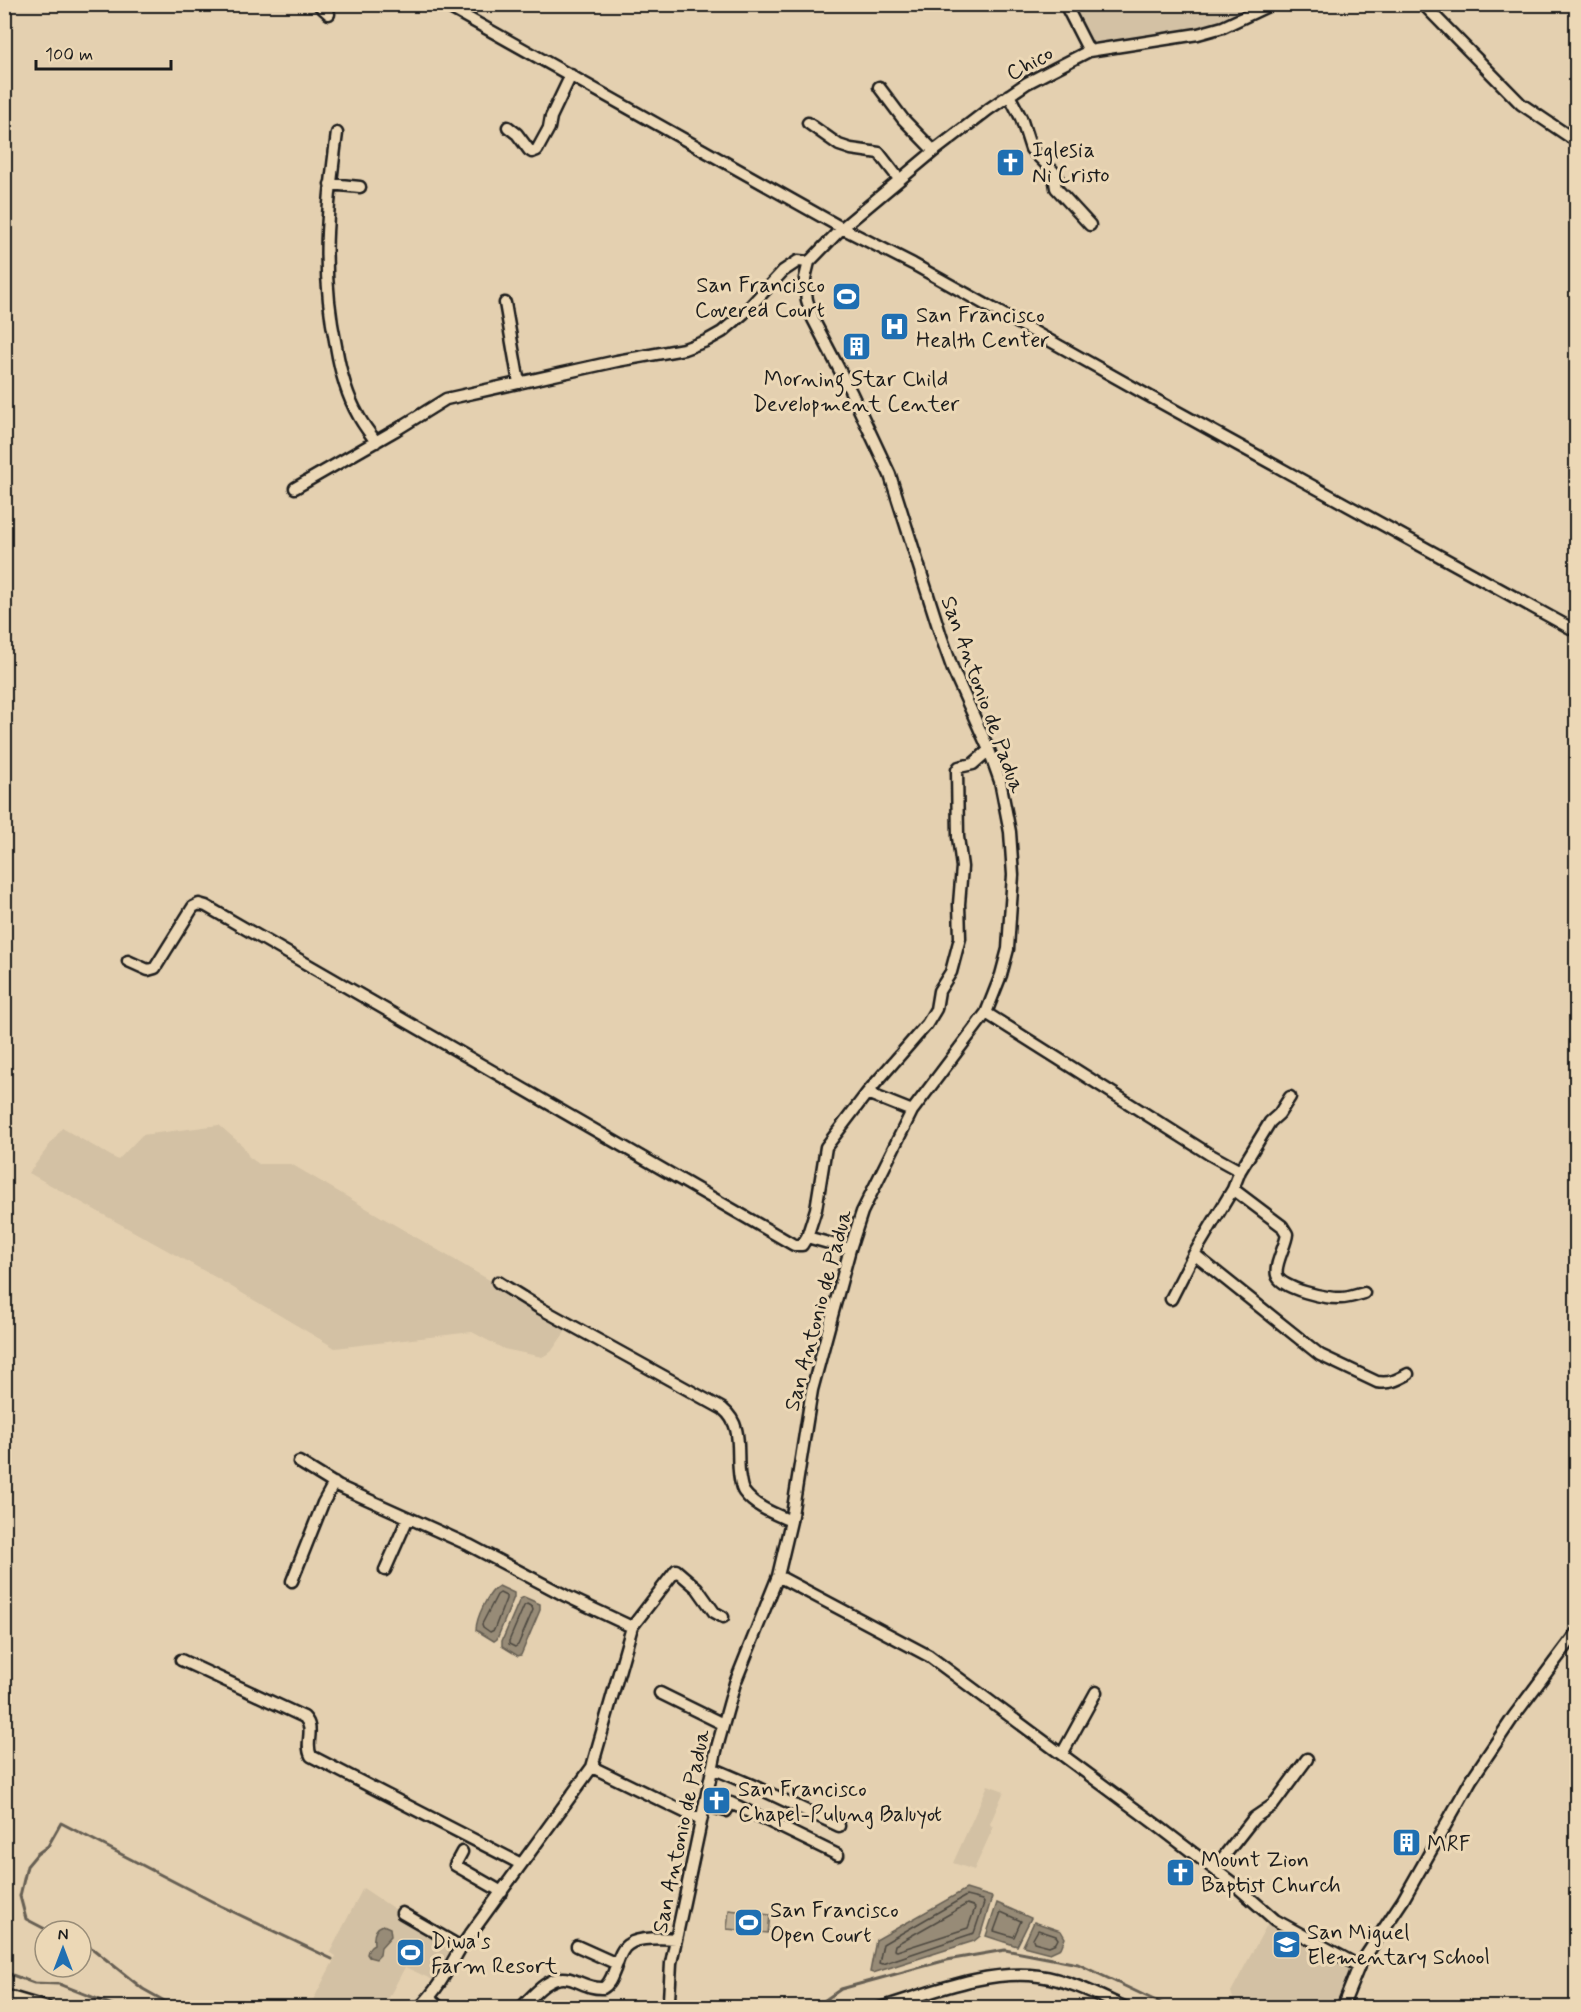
<svg xmlns="http://www.w3.org/2000/svg" width="1581" height="2012" viewBox="0 0 1581 2012" font-family="Mynerve,sans-serif">
  <style>
    .built { fill: #d3c1a4 }
    .green { fill: #c2b297; stroke: #6f675a; stroke-width: 1.5 }
    .water { fill: #978b77; stroke: #665f53; stroke-width: 1.5 }
    .lines { fill: none; stroke-linecap: round; stroke-linejoin: round }
    .shore { stroke: #4d4840; stroke-width: 1.5 }
    .stream { stroke: #665f53; stroke-width: 3 }
    .minor-casing { stroke: #1c1c1c; stroke-width: 15 }
    .minor { stroke: #ecd8b6; stroke-width: 10 }
    .labels { text-anchor: middle; stroke-width: 6; stroke-linejoin: round; paint-order: stroke }
    .street-label { font-size: 22px; fill: #1c1c1c; stroke: #ecd8b6 }
    .poi-label { font-size: 22px; fill: #1c1c1c; stroke: #ecd8b6; text-anchor: start }
  </style>
  <rect width="100%" height="100%" fill="#e4d0b0"/>
  <filter id="ink" filterUnits="userSpaceOnUse"><feTurbulence type="fractalNoise" baseFrequency=".0167" numOctaves="2"/><feDisplacementMap in="SourceGraphic" scale="12" xChannelSelector="R" yChannelSelector="G"/><feConvolveMatrix kernelMatrix="1 2 1 2 8 2 1 2 1" color-interpolation-filters="sRGB"/></filter>
  <g filter="url(#ink)">
    <path class="built" d="M1068,5H1262L1218,25L1156,37L1089,45Z
      M219,1125L243,1146L249,1157L259,1164H291L477,1273L570,1325L551,1352L542,1357L504,1349L472,1332L335,1348L215,1277L29,1173L62,1128L118,1160L142,1135Z
      M988,1785L1004,1791L990,1824L993,1828L974,1870L953,1863Z
      M363,1888L402,1914L455,1944L433,1980L405,1967L384,2007L309,2008L336,1956L330,1952Z
      M1270,1919L1356,1966L1339,2007H1236L1231,1992Z"/>
    <path class="green" d="M729,1910L770,1915L768,1933L727,1929Z"/>
    <path class="water" d="M499,1586L514,1593V1597L497,1639L494,1641L476,1630C476,1619 488,1591 499,1586Z
      M524,1597L540,1604V1610L521,1655L518,1656L502,1646V1641L520,1599Z
      M966,1889L992,1897L980,1936L974,1941L873,1973L870,1972L876,1940Z
      M997,1903L1031,1918L1017,1946L986,1936Z
      M1034,1922L1061,1931L1065,1938L1061,1948L1050,1953L1023,1946Z
      M383,1925L390,1928L391,1936L381,1947L380,1955L376,1959L369,1957L367,1954C368,1948 370,1946 374,1944C373,1936 375,1928 383,1925Z"/>
    <g class="lines">
      <path class="shore" d="M500,1593L506,1596V1599L494,1630L490,1632L483,1627L482,1624L497,1595Z
        M527,1604L532,1607L533,1610L518,1645L515,1647L509,1644V1641L524,1606Z
        M966,1896L982,1900L984,1903L974,1933L882,1964L879,1963L883,1944Z
        M967,1904L973,1906L975,1908L968,1928L897,1951L894,1950L895,1945Z
        M1001,1912L1021,1921L1014,1937L994,1931Z
        M1038,1930L1056,1936L1058,1939L1056,1943L1049,1946L1034,1942L1033,1939Z"/>
      <path class="stream" d="M49,1931L26,1919L20,1896L27,1866L37,1854L48,1846L61,1823L221,1906L332,1959
        M81,1944L93,1949L143,1989L177,2008
        M4,1972L34,1983L59,1984L120,2008
        M802,2008L818,2005L841,1989L947,1960L1005,1950L1078,1964L1171,2008"/>
      <defs>
        <path id="minor" d="M318,4L329,14
          M443,4L842,228L913,264L1147,395L1576,631
          M1065,4L1089,51
          M1423,4L1521,104L1576,141
          M879,87L903,119L934,151
          M1009,95L1021,118L1031,149L1057,175L1055,182L1056,188L1090,225
          M808,123L839,145L851,149L879,153L899,179
          M508,127L517,134L529,150L532,152L537,150L549,128L551,117L571,75
          M337,133C327,209 320,270 336,346C340,370 346,394 358,415C363,425 370,433 376,442
          M330,184L360,187
          M505,303L519,383
          M295,488L396,430L446,399L617,361L684,349L706,341L722,332L744,313L783,271L798,261L809,262
          M128,961L148,970L155,968L193,907L199,904L206,906L794,1245H802L807,1237
          M986,1013L1209,1154L1240,1171L1233,1189L1282,1226L1287,1234C1286,1245 1274,1265 1277,1275C1280,1289 1328,1299 1341,1298C1349,1298 1356,1295 1364,1293
          M867,1093L927,1024L936,1009L939,991L951,972L960,938L959,904L962,867L958,837L957,770L959,767L973,764L989,750
          M1240,1171L1270,1122L1279,1114L1290,1097
          M1233,1189L1194,1254L1320,1355L1377,1382C1390,1384 1397,1380 1408,1374
          M850,1249L807,1237L816,1209L826,1147L867,1093L912,1111
          M498,1282L540,1308L723,1409C745,1427 735,1453 740,1479C741,1483 741,1488 744,1492C755,1507 775,1514 791,1521
          M1171,1299L1194,1254
          M299,1462L338,1486L469,1545L566,1596L632,1627L592,1767
          M385,1570L408,1518
          M778,1576L929,1656L1158,1826L1235,1885L1275,1920L1359,1966L1342,2008
          M292,1581L323,1503L334,1483
          M632,1627L676,1570L697,1588L714,1612L723,1617
          M181,1660L304,1717C316,1729 304,1743 311,1756L521,1864
          M660,1693L723,1724
          M1062,1754L1096,1692
          M712,1768L754,1786L839,1826
          M705,1805L726,1811L731,1803L838,1855
          M462,1852L455,1865L502,1892
          M1214,1869L1254,1818L1273,1805L1307,1759
          M402,1913L461,1947
          M577,1946L617,1964
          M1359,1966L1403,1900L1471,1780L1514,1716L1576,1633
          M4,1995L48,2008
          M429,1997L440,2008
          M419,2008C437,1991 449,1968 461,1947L592,1767L701,1820
          M521,2008C533,1995 551,1973 570,1979C581,1982 590,1989 603,1988C610,1984 612,1976 615,1969C618,1961 621,1948 629,1944C638,1937 665,1938 676,1939
          M672,2008L669,2000L671,1963L716,1751L735,1683L778,1576L791,1521L812,1390L850,1249L862,1212L912,1111L986,1013L1001,975L1008,949L1010,918L1013,875L1010,832L1000,781L989,750L953,670L941,636L890,475L851,392L813,319L807,300L805,287V278L809,262L842,228L934,151L989,109L1027,83L1089,51L1198,34L1223,27L1272,4
          M880,2008C930,1993 987,1969 1039,1976C1069,1980 1098,1995 1126,2008"/>
      </defs>
      <use href="#minor" class="minor-casing"/>
      <use href="#minor" class="minor"/>
    </g>
  </g>
  <defs>
    <symbol id="church-square" viewBox="-11 -11 22 22"><rect x="-9" y="-9" width="18" height="18" rx="4" fill="#1f6fb2" stroke="#ecd8b6"/><path d="M-1.2-6h2.4v3.5h3.3v2.4h-3.3V6h-2.4V-.1h-3.3v-2.4h3.3Z" fill="#fff"/></symbol>
    <symbol id="stadium-square" viewBox="-11 -11 22 22"><rect x="-9" y="-9" width="18" height="18" rx="4" fill="#1f6fb2" stroke="#ecd8b6"/><path d="M0-5a6.5 5 0 1 0 0 10a6.5 5 0 1 0 0-10ZM-3.5-1.8h7v3.6h-7Z" fill="#fff"/></symbol>
    <symbol id="hospital-square" viewBox="-11 -11 22 22"><rect x="-9" y="-9" width="18" height="18" rx="4" fill="#1f6fb2" stroke="#ecd8b6"/><path d="M-5-5h3v3.5h4V-5h3V5h-3V1.5h-4V5h-3Z" fill="#fff"/></symbol>
    <symbol id="building-square" viewBox="-11 -11 22 22"><rect x="-9" y="-9" width="18" height="18" rx="4" fill="#1f6fb2" stroke="#ecd8b6"/><path d="M-4-6H4V6H1V3H-1V6H-4ZM-2.5-4.3h1.7v1.8h-1.7ZM.8-4.3h1.7v1.8H.8ZM-2.5-1h1.7V.8h-1.7ZM.8-1h1.7V.8H.8Z" fill="#fff"/></symbol>
    <symbol id="school-square" viewBox="-11 -11 22 22"><rect x="-9" y="-9" width="18" height="18" rx="4" fill="#1f6fb2" stroke="#ecd8b6"/><path d="M0-5L7-2L0 1L-7-2ZM-4 1L0 2.5L4 1V4Q0 6-4 4Z" fill="#fff"/></symbol>
  </defs>
  <g fill-rule="evenodd">
    <use href="#church-square" x="994" y="146" width="33" height="33"/>
    <use href="#stadium-square" x="830" y="280" width="33" height="33"/>
    <use href="#hospital-square" x="878" y="310" width="33" height="33"/>
    <use href="#building-square" x="840" y="330" width="33" height="33"/>
    <use href="#church-square" x="700" y="1784" width="33" height="33"/>
    <use href="#building-square" x="1390" y="1826" width="33" height="33"/>
    <use href="#church-square" x="1164" y="1856" width="33" height="33"/>
    <use href="#stadium-square" x="732" y="1906" width="33" height="33"/>
    <use href="#school-square" x="1270" y="1928" width="33" height="33"/>
    <use href="#stadium-square" x="394" y="1936" width="33" height="33"/>
  </g>
  <g class="labels">
    <g class="street-label">
      <text transform="translate(1029 62) rotate(-29)" y="8">Chico</text>
      <text transform="translate(984 694) rotate(70)" y="8">San Antonio de Padua</text>
      <text transform="translate(817 1310) rotate(-75)" y="8">San Antonio de Padua</text>
      <text transform="translate(680 1831) rotate(-78)" y="8">San Antonio de Padua</text>
    </g>
    <g class="poi-label">
      <text x="1032" y="157">Iglesia<tspan x="1032" dy="25">Ni Cristo</tspan></text>
      <text x="825" y="292" text-anchor="end">San Francisco<tspan x="825" dy="25">Covered Court</tspan></text>
      <text x="916" y="322">San Francisco<tspan x="916" dy="25">Health Center</tspan></text>
      <text x="856" y="386" text-anchor="middle">Morning Star Child<tspan x="856" dy="25">Development Center</tspan></text>
      <text x="738" y="1796">San Francisco<tspan x="738" dy="25">Chapel-Pulung Baluyot</tspan></text>
      <text x="1427" y="1851">MRF</text>
      <text x="1201" y="1867">Mount Zion<tspan x="1201" dy="25">Baptist Church</tspan></text>
      <text x="770" y="1917">San Francisco<tspan x="770" dy="25">Open Court</tspan></text>
      <text x="1307" y="1939">San Miguel<tspan x="1307" dy="25">Elementary School</tspan></text>
      <text x="431" y="1948">Diwa's<tspan x="431" dy="25">Farm Resort</tspan></text>
    </g>
  </g>
  <rect width="1581" height="2012" fill="none" stroke="#ecd8b6" stroke-width="24"/>
  <rect x="12" y="12" width="1557" height="1988" fill="none" stroke="#1c1c1c" stroke-width="2" filter="url(#ink)"/>
  <g transform="translate(63 1949)"><circle r="28" fill="#ecd8b6" stroke="#998d78" stroke-width="1.5"/>
  <path d="M0-4.5L10 22L0 15L-10 22Z" fill="#1f6fb2"/>
  <text y="-9" font-size="16" font-weight="bold" text-anchor="middle" fill="#1c1c1c">N</text>
  </g>
  <path d="M36 60v9h135v-9" fill="none" stroke="#1c1c1c" stroke-width="3"/>
  <text x="45" y="60" font-size="18" fill="#1c1c1c" stroke="#ecd8b6" stroke-width="4.5" paint-order="stroke">100 m</text>
</svg>
